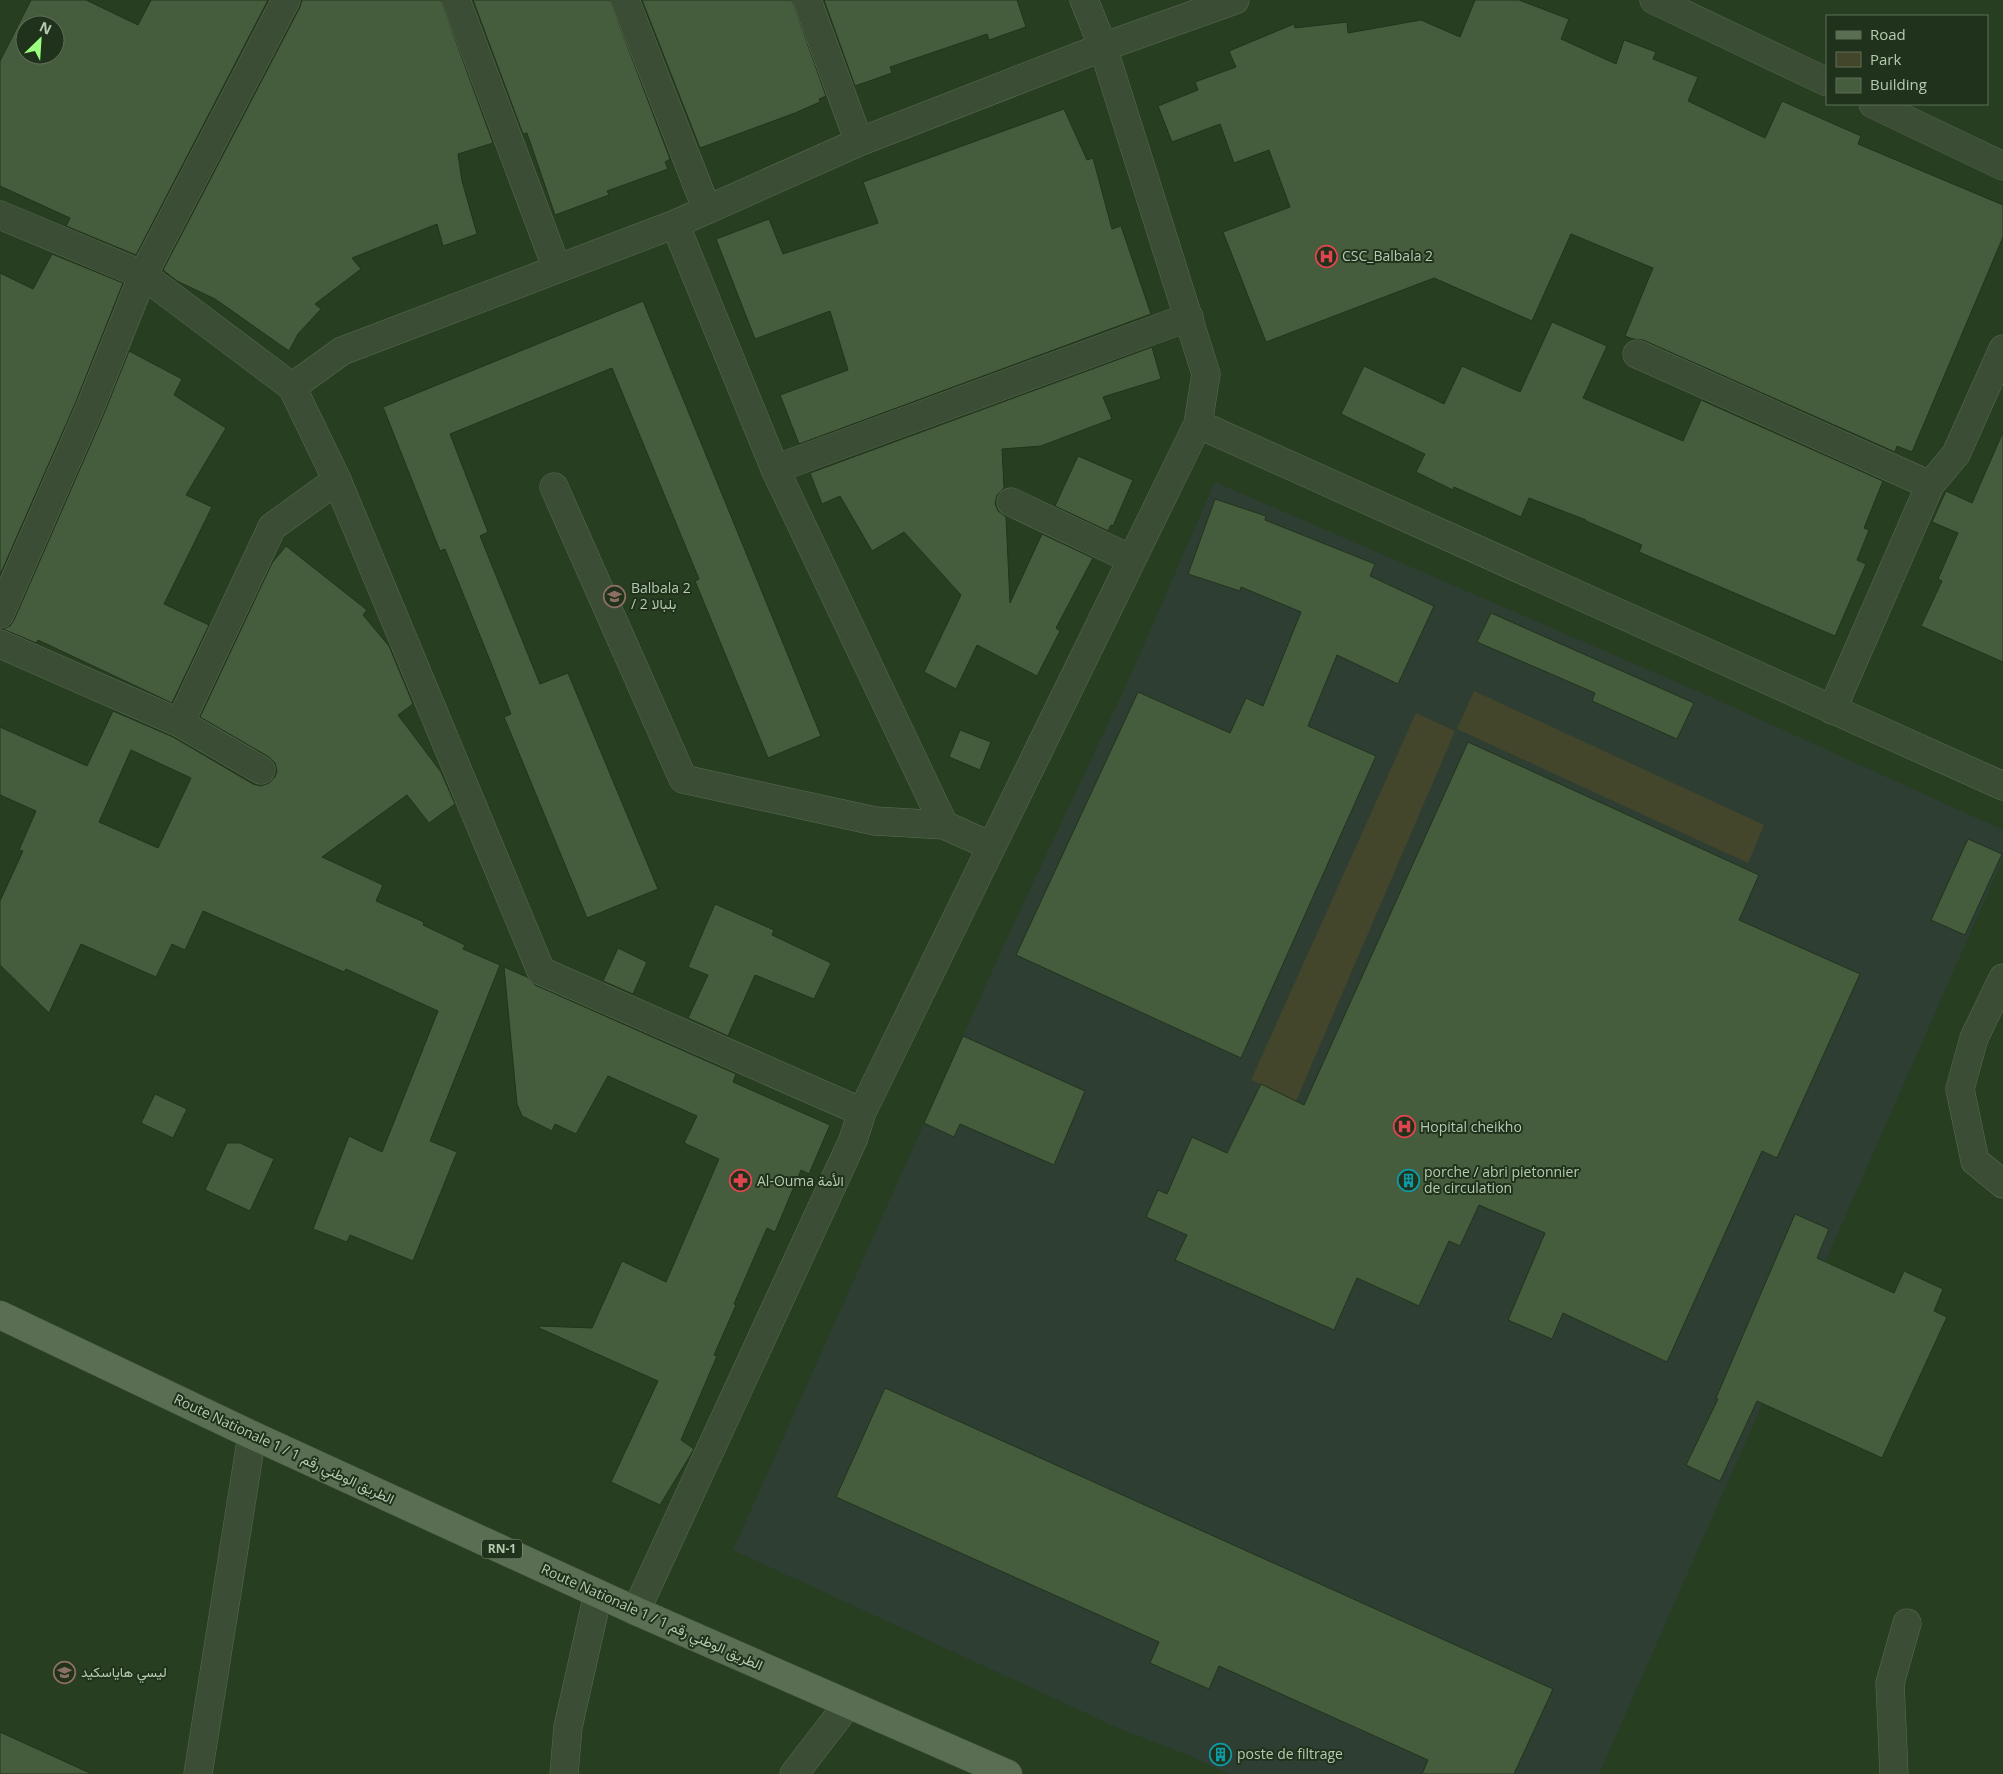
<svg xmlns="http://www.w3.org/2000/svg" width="2003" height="1774" viewBox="0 0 2003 1774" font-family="'Open Sans',Vazirmatn,sans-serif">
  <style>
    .medical { fill: #2e3e33 }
    .green { fill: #43462b }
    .building { fill: #455d3d; stroke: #22341c; fill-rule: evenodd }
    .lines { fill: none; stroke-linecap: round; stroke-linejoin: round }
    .minor-casing { stroke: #596b53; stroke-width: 29 }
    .major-casing { stroke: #475941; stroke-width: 29 }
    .minor { stroke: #3b4e35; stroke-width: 28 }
    .major { stroke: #5a6e53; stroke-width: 28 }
    .labels { text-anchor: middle; stroke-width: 4; stroke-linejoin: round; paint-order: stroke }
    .shield { fill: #20321b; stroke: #899c84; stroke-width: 1 }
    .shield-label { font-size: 12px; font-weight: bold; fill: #b6c9b1 }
    .poi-label { font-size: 14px; fill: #b6c9b1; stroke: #20321b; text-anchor: start }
    .street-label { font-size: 14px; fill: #b6c9b1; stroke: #20321b }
  </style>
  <rect width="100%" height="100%" fill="#283e21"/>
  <path class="medical" d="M1215,482L1702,693L2003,830V859L1599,1774H1229L1188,1755L1118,1728L733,1550L1007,938L1128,681Z"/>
  <path class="green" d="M1474,691L1764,825L1748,863L1457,729Z
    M1416,713L1455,731L1296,1101L1251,1080Z"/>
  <path class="building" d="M31,0H86L138,25L151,0H268L136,255L66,226L70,218L0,186V61ZM25,25H55V55H25Z
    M302,0H441L493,143L458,154L462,181L477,234L443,246L437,224L352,258L361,269L315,304L321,309L298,334L289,351L215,299L177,281L163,270L300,7Z
    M473,0H610L670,159L665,162L668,169L607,191L609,195L555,215L527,133L523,134Z
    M642,0H792L826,96L819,99L820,102L795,113L700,148Z
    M824,0H1017L1026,27L989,40L987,34L890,67L892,73L855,86Z
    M1475,0H1519L1569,19L1561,39L1616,64L1624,40L1656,52L1653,59L1698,77L1688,101L1765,138L1782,101L1861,136L1858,144L2003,205V237L1912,452L1897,446L1895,452L1643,340L1633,339L1625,336L1653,268L1571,234L1532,321L1434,278L1266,342L1223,232L1290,207L1269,150L1234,163L1220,124L1172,142L1158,106L1198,90L1195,82L1236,67L1229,51L1294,24L1295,28L1347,22L1348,33L1421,20L1460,37Z
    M1064,109L1087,160L1093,158L1112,229L1121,226L1151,314L799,444L780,395L848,370L830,311L755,339L716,239L769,219L783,254L878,223L863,182Z
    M52,254L123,283L75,404L0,575V273L33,289Z
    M643,301L821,736L768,758L695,581L699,579L612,368L450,434L488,532L480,536L540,684L568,673L658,889L587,918L504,717L511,714L489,658L445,549L440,551L383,407Z
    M1552,322L1607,346L1583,398L1683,441L1701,400L1883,481L1864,528L1869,530L1857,560L1866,564L1835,636L1639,552L1642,545L1586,521V520L1529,498L1521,517L1454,487L1453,490L1416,472L1425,454L1341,414L1364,366L1444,404L1462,366L1520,392Z
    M1152,347L1161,379L1103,397L1112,419L1041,446L1002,449L1004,488L997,495L995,503L998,511L1006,517L1010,603L1042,534L1093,558L1056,628L1060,631L1037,676L977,645L956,689L924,672L961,595L904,532L872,551L840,496L822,504L810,473Z
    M129,351L182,379L174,395L226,428L186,495L212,507L164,604L209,625L172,703L38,640L36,643L3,629L10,626L14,620L103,416Z
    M2003,432V662L1921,626L1942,581L1938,579L1958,533L1932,522L1946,491L1972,503Z
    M1078,456L1133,480L1113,526L1111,525L1108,531L1055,506Z
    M1215,499L1266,516L1265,520L1375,564L1370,576L1434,606L1398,684L1337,655L1308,726L1376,756L1241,1058L1016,955L1138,692L1230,733L1246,698L1263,706L1301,612L1241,587L1240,591L1188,574Z
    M286,546L367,610L363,615L389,646L413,704L398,715L441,772L455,804L429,823L407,795L322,857L383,885L376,901L424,922L423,925L465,945L463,949L500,965L430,1141L457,1152L413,1261L350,1235L347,1242L313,1229L349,1136L382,1152L438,1011L346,969L344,972L203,911L185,950L172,944L156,977L81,944L49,1013L0,965V901L23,851L19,850L36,811L0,795V727L87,766L113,711L173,737L253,784L261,786L269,783L275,777L277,771L275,763L269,757L200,717L272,563ZM131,750L191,778L158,848L99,822Z
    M1491,613L1694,703L1677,739L1592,701L1595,693L1477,642Z
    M960,730L991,742L980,770L949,757Z
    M1468,742L1759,875L1739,920L1860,974L1777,1158L1762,1151L1667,1362L1563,1313L1552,1339L1508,1320L1545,1233L1479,1205L1460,1246L1449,1241L1419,1306L1357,1278L1334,1330L1175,1260L1187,1235L1146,1217L1158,1190L1167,1194L1192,1137L1227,1153L1261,1084L1304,1105Z
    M1968,839L2002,854L1965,935L1931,920Z
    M715,904L774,930L772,935L831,963L814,999L755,975L728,1036L688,1018L708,975L688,967Z
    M618,948L647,962L633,994L603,981Z
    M504,967L527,977L535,985L736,1074L733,1082L830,1125L809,1174L801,1170L775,1232L767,1228L734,1304L736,1305L714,1355L717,1356L681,1440L694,1449L660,1505L611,1482L658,1381L539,1328L540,1326L592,1328L622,1261L666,1282L719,1159L684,1143L697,1116L608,1076L576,1134L555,1124L552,1131L522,1116L517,1104Z
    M963,1036L1085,1091L1054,1165L960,1124L954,1137L924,1123Z
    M155,1094L187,1109L173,1138L141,1123Z
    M227,1143H240L274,1159L250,1211L205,1190Z
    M1795,1214L1829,1229L1817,1258L1894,1293L1904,1271L1943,1289L1934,1311L1947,1317L1882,1458L1757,1401L1720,1481L1686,1465L1718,1399L1716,1398Z
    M885,1388L1553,1689L1514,1774H1422L1428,1760L1219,1666L1209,1689L1150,1663L1159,1642L836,1497Z
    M0,1732L92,1774H0Z"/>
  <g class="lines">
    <defs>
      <path id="minor" d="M456,0L557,269
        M625,0L707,210
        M807,0L859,142
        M1654,0L1827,82
        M1873,104L2003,166
        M0,215L143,275L292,387
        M675,224L775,469L944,825L991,846
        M1637,354L1930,485
        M1198,424L2003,786
        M775,469L1189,317
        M554,487L683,779L875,821L944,825
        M1011,502L1131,559
        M0,614L89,410L143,275L286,0
        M0,644L180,723L261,770
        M1832,710L1930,485L1956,454L2003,349
        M180,723L272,527L337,480
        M2003,978L1974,1038L1960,1089L1975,1161L2003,1184
        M862,1112L541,971L337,480L292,387L342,351L675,224L859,142L1103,47L1235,0
        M636,1611L853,1140L862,1112L1198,424L1206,374L1103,47L1084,0
        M198,1774L252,1435
        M564,1774L568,1727L598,1594
        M794,1774L848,1704
        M1894,1774L1890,1683L1907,1623"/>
      <path id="major" d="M0,1315L252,1435L636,1611L1008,1774"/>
    </defs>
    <use href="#minor" class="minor-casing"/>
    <use href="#major" class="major-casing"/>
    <use href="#minor" class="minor"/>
    <use href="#major" class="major"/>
  </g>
  <defs>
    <symbol id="hospital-ring" viewBox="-11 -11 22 22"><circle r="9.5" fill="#20321b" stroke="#e0444e" stroke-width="1.5"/><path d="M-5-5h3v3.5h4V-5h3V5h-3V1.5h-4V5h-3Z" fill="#e0444e"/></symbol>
    <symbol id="school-ring" viewBox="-11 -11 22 22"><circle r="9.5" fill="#20321b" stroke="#8d6e63" stroke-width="1.5"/><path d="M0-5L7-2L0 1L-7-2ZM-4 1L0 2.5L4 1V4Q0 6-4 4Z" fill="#8d6e63"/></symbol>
    <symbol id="building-ring" viewBox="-11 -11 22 22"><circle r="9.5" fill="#20321b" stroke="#0f9aa8" stroke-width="1.5"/><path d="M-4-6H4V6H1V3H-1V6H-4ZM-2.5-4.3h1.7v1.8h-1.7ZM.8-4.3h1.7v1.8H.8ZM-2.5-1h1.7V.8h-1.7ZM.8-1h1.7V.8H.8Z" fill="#0f9aa8"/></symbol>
    <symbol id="pharmacy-ring" viewBox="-11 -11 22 22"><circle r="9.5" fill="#20321b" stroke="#e0444e" stroke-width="1.5"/><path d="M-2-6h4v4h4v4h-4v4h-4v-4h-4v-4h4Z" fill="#e0444e"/></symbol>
  </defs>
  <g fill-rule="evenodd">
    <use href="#hospital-ring" x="1314" y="244" width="25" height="25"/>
    <use href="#school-ring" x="602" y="584" width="25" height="25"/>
    <use href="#hospital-ring" x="1392" y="1114" width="25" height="25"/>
    <use href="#building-ring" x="1396" y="1168" width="25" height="25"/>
    <use href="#pharmacy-ring" x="728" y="1168" width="25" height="25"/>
    <use href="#school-ring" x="52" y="1660" width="25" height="25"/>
    <use href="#building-ring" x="1208" y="1742" width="25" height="25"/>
  </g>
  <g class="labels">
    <rect class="shield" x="482" y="1539.5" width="40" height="19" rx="4"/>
    <g class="shield-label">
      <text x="502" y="1553">RN-1</text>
    </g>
    <g class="poi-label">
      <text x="1342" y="261">CSC_Balbala 2</text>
      <text x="631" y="593">Balbala 2<tspan x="631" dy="16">/ بلبالا 2</tspan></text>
      <text x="1420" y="1132">Hopital cheikho</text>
      <text x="1424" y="1177">porche / abri pietonnier<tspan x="1424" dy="16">de circulation</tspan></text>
      <text x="757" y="1186">Al-Ouma الأمة</text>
      <text x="81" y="1677">ليسي هاياسكيد</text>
      <text x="1237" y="1759">poste de filtrage</text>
    </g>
    <g class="street-label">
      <text transform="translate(284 1449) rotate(25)" y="5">Route Nationale 1 / الطريق الوطني رقم 1</text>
      <text transform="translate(652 1617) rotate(24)" y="5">Route Nationale 1 / الطريق الوطني رقم 1</text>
    </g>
  </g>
  <rect x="1826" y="15" width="162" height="90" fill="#20321b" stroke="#5c6e57"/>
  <rect x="1836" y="31" width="25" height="8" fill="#5a6e53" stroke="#5c6e57"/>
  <text x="1870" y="40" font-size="15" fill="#b6c9b1">Road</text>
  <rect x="1836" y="52" width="25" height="15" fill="#43462b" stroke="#5c6e57"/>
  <text x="1870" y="65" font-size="15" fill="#b6c9b1">Park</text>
  <rect x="1836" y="78" width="25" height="15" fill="#455d3d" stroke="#5c6e57"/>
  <text x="1870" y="90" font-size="15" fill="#b6c9b1">Building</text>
  <g transform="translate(40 40) rotate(25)"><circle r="24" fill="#20321b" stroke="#5c6e57"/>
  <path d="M0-4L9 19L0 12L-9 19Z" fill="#9bff80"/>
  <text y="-8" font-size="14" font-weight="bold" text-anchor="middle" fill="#b6c9b1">N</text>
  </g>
</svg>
